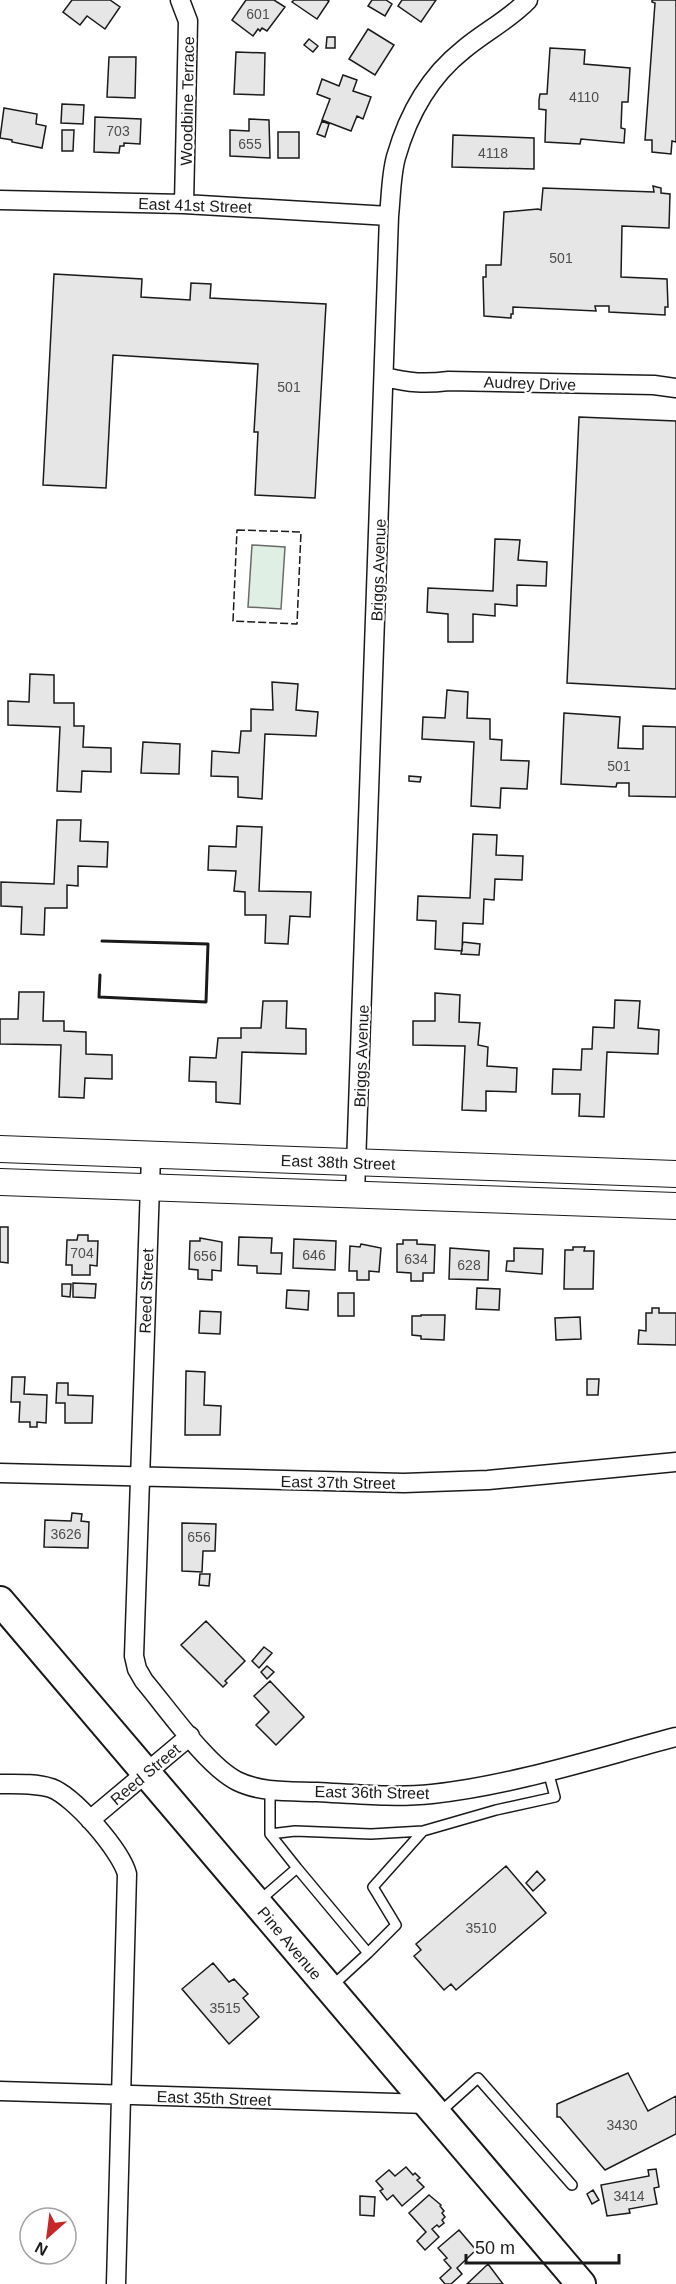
<svg xmlns="http://www.w3.org/2000/svg" width="676" height="2284" viewBox="0 0 676 2284" font-family="Arial,sans-serif">
  <style>
    .green { fill: #e0efe3; stroke: #6a6a6a; stroke-width: 1.5 }
    .building { fill: #e6e6e6; stroke: #1a1a1a; stroke-width: 1.5 }
    .lines { fill: none; stroke-linecap: round; stroke-linejoin: round }
    .service-casing { stroke: #1a1a1a; stroke-width: 12 }
    .minor-casing { stroke: #1a1a1a; stroke-width: 21 }
    .secondary-casing { stroke: #1a1a1a; stroke-width: 28 }
    .primary-casing { stroke: #1a1a1a; stroke-width: 32 }
    .service { stroke: #fff; stroke-width: 9 }
    .minor { stroke: #fff; stroke-width: 18 }
    .secondary { stroke: #fff; stroke-width: 26 }
    .primary { stroke: #fff; stroke-width: 28 }
    .fence { stroke: #1a1a1a; stroke-width: 1.5; stroke-dasharray: 8 3; stroke-linecap: butt }
    .wall { stroke: #1a1a1a; stroke-width: 3 }
    .labels { text-anchor: middle; stroke-width: 4.5; stroke-linejoin: round; paint-order: stroke }
    .number-label { font-size: 14px; fill: #4d4d4d }
    .street-label { font-size: 16px; fill: #1a1a1a; stroke: #fff }
  </style>
  <rect width="100%" height="100%" fill="#fff"/>
  <path class="green" d="M252,545L285,547L281,609L248,607Z"/>
  <path class="building" d="M72,0H110L120,7L105,29L87,16L80,25L63,12Z
    M246,0H274L285,7L267,31L262,28L260,31L258,29L253,36L232,20Z
    M294,0H327L329,1L317,19L292,2Z
    M372,0H386L392,4L385,16L368,6Z
    M402,0H436L421,22L398,6Z
    M652,0H676V142L672,141L671,154L652,152V140H645L655,3L652,2Z
    M368,29L394,45L375,75L349,59Z
    M327,37H335V48H326Z
    M309,39L318,46L313,52L304,45Z
    M550,48L585,50L584,64L630,68L628,102H622L621,128L625,129L624,143L581,139L580,144L545,142L546,110L539,109V100L540,94H547Z
    M236,52L265,53L264,95L234,94Z
    M109,57H136L135,98L107,97Z
    M343,75L357,80L353,91L371,97L363,119L357,116L351,131L322,120L330,99L317,94L322,79L339,86Z
    M62,104L84,105L83,124L61,123Z
    M4,108L37,114L36,124L46,126L42,148L12,142V140L0,138Z
    M95,117L141,119L140,144L124,143V146H120L119,153L94,152Z
    M249,119L269,120L270,158L230,156V130L249,131Z
    M322,121L329,124L325,137L317,134Z
    M62,130H74L73,151H62Z
    M278,132H299V158H278Z
    M453,135L534,138V169L452,167Z
    M653,186L661,188V193L670,194L669,228L622,226L621,277L667,279L668,307H665V315L609,312V306H595L596,311L513,307V314H511V318L484,316L483,277H486V265H501L504,212L538,209L541,210L543,188L654,192Z
    M54,274L142,279L141,297L190,300L191,283L211,284L210,298L326,304L315,498L255,495L258,432H254L258,364L113,355L106,488L43,485Z
    M579,417L676,421V689L567,683Z
    M495,539L520,540L518,560L547,562L546,586L517,585V606L495,604V616L473,614V642H448V614L427,612L428,588L493,591Z
    M30,674L54,675V703H74V726H84L83,747L111,748V772L82,771L81,792L57,791L60,727L8,725V701L29,702Z
    M272,682L298,684L296,710L318,712L316,736L265,734L262,799L238,797V777L211,776L212,751L239,753L241,731H251V709L273,710Z
    M447,690L468,692L467,718L490,719V739L502,740L501,760L529,761L527,789L501,788L500,808L471,806L474,742L422,739L423,717L445,718Z
    M564,713L620,717L618,748L643,749V726L676,727V797L629,796V783H617L616,787L561,784Z
    M143,742L180,744L179,774L141,773Z
    M409,776L421,777L420,782L409,781Z
    M57,820H81L80,841L108,842L107,867L78,866V886L67,885V908H45L44,935L21,934L22,907L1,906V882L54,884Z
    M237,826L262,827L259,891L311,892L310,917L290,916L288,944L265,943L266,915H245V892L234,891L236,871L208,870L209,846L236,847Z
    M473,834L497,835L496,855L523,856L522,880L495,879L494,900L484,899L483,924L463,923L462,951L435,949L436,921L417,920L418,896L470,898Z
    M463,942L480,944L479,955L461,954Z
    M19,992H44L43,1021H64V1031L86,1032V1054L112,1055V1079L85,1078L84,1098L59,1097L61,1045L0,1044V1019H18Z
    M435,993L460,995L459,1022L480,1023L478,1045L488,1047L487,1066L517,1068L516,1092L486,1091V1111L462,1110L465,1046L413,1045V1021H435Z
    M615,1000L640,1001L638,1028L659,1030L658,1054L607,1052L604,1117L579,1116L580,1094H552L553,1069L581,1070L582,1049H592L593,1027L614,1028Z
    M263,1001H287L286,1028L306,1029V1054L242,1052L240,1104L216,1102V1082L189,1081L190,1057L216,1058L218,1038H241V1028H261Z
    M0,1227H8V1263L0,1262Z
    M78,1235H88V1241H98L97,1266L90,1265V1275H72V1265H66L67,1240H77Z
    M239,1237L272,1238L271,1253H282L281,1274L257,1273V1266L238,1265Z
    M200,1238L222,1242L221,1271L212,1270V1280L198,1279V1270L189,1269L190,1241H200Z
    M294,1239L336,1241L335,1270L293,1268Z
    M403,1240H417V1244L435,1245L434,1273H423V1281H411V1273L397,1272V1244H403Z
    M361,1244L381,1248L379,1272L369,1271V1280H357V1271H349L350,1246L360,1247Z
    M573,1247H585L584,1251H594L593,1289H564L565,1250H573Z
    M450,1248L489,1251L488,1280L449,1279Z
    M514,1248L543,1249L542,1274L506,1271L507,1261H514Z
    M73,1283L96,1284L95,1298L73,1297Z
    M62,1284H71L70,1297L62,1296Z
    M477,1288L500,1289L499,1310L476,1309Z
    M287,1290L309,1291L308,1310L286,1308Z
    M338,1293H354V1316H338Z
    M652,1308H659V1313H676V1345L638,1344L639,1330L646,1331V1313H652Z
    M200,1311L221,1312L220,1334L199,1333Z
    M421,1315H445L444,1340L421,1339V1336L412,1335V1316H421Z
    M580,1317L581,1339L556,1340L555,1318Z
    M186,1371L205,1372L204,1405L221,1406L220,1435H185Z
    M12,1377H25L24,1394L47,1395L46,1423L37,1422V1427H30V1422H19L20,1402H11Z
    M587,1379H599L598,1395H587Z
    M57,1383H68V1395L93,1396L92,1423H65V1403H56Z
    M72,1513L82,1514L81,1521L89,1522L88,1548L44,1547L45,1520L71,1521Z
    M182,1523L216,1524L215,1551H203L202,1572L182,1571Z
    M200,1574H210L209,1586L199,1585Z
    M206,1621L245,1661L225,1681L227,1683L223,1687L181,1645Z
    M264,1647L272,1653L259,1668L252,1661Z
    M267,1666L274,1672L267,1679L261,1672Z
    M270,1681L304,1717L276,1745L256,1725L269,1712L254,1696Z
    M506,1866L546,1913L456,1990L451,1984L444,1990L414,1956L421,1950L416,1944Z
    M537,1871L545,1880L533,1891L526,1883Z
    M213,1963L229,1982L234,1979L248,1994L243,1998L259,2017L229,2044L182,1989Z
    M628,2073L648,2111L676,2096V2134L605,2170L560,2117H557V2104Z
    M406,2167L413,2175L415,2173L420,2178L417,2180L424,2187L402,2206L393,2195L387,2200L380,2191L383,2189L376,2181L389,2170L395,2176Z
    M656,2169L659,2187L654,2188L657,2204L629,2209L630,2213L607,2216L601,2185L649,2176L648,2170Z
    M593,2190L599,2200L592,2204L587,2194Z
    M429,2195L441,2205L440,2206L444,2211L442,2213L445,2217L442,2220L444,2223L439,2227L437,2225L432,2229L439,2237L425,2250L417,2241L426,2232L409,2213Z
    M360,2196L375,2197L374,2216L360,2215Z
    M459,2230L476,2250L457,2268L462,2274L451,2284H445L440,2278L451,2268L444,2260L447,2258L438,2248Z
    M488,2264L503,2284H467Z"/>
  <g class="lines">
    <defs>
      <path id="service" d="M270,1790V1834L297,1868
        M270,1834L295,1831L371,1834L423,1831L496,1810L555,1797L548,1771
        M260,1900L297,1868L368,1953L331,1987
        M368,1953L396,1925L373,1887L423,1831
        M439,2113L478,2078L572,2185"/>
      <path id="minor" d="M180,0L188,21L184,204
        M0,200L184,204L389,216
        M385,377C410,383 424,384 449,381L654,385L676,388
        M151,1156L134,1656L137,1669L144,1681C167,1708 207,1766 237,1781C261,1793 291,1791 317,1792C355,1794 394,1798 432,1794C514,1785 596,1758 676,1737
        M355,1194L389,216C391,197 391,175 396,157C408,115 429,77 463,50C484,32 509,20 528,0
        M0,1473L404,1483L488,1480L676,1462
        M0,1784C17,1784 35,1783 51,1788C74,1796 121,1851 127,1874L116,2284
        M90,1820L190,1736
        M0,2091L428,2104"/>
      <path id="secondary" d="M0,1149L676,1174
        M0,1182L676,1206"/>
      <path id="primary" d="M0,1601L581,2284"/>
    </defs>
    <use href="#service" class="service-casing"/>
    <use href="#minor" class="minor-casing"/>
    <use href="#secondary" class="secondary-casing"/>
    <use href="#primary" class="primary-casing"/>
    <use href="#service" class="service"/>
    <use href="#minor" class="minor"/>
    <use href="#secondary" class="secondary"/>
    <use href="#primary" class="primary"/>
    <path class="fence" d="M237,530L301,532L297,624L233,621Z"/>
    <path class="wall" d="M100,975L99,997L206,1002L208,944L102,941"/>
  </g>
  <g class="labels">
    <g class="number-label">
      <text x="258" y="19">601</text>
      <text x="584" y="102">4110</text>
      <text x="118" y="136">703</text>
      <text x="250" y="149">655</text>
      <text x="493" y="158">4118</text>
      <text x="561" y="263">501</text>
      <text x="289" y="392">501</text>
      <text x="619" y="771">501</text>
      <text x="82" y="1258">704</text>
      <text x="314" y="1260">646</text>
      <text x="205" y="1261">656</text>
      <text x="416" y="1264">634</text>
      <text x="469" y="1270">628</text>
      <text x="66" y="1539">3626</text>
      <text x="199" y="1542">656</text>
      <text x="481" y="1933">3510</text>
      <text x="225" y="2013">3515</text>
      <text x="622" y="2130">3430</text>
      <text x="629" y="2201">3414</text>
    </g>
    <g class="street-label">
      <text transform="translate(187 101) rotate(-89)" y="6">Woodbine Terrace</text>
      <text transform="translate(195 205) rotate(2)" y="6">East 41st Street</text>
      <text transform="translate(530 383) rotate(2)" y="6">Audrey Drive</text>
      <text transform="translate(378 570) rotate(-88)" y="6">Briggs Avenue</text>
      <text transform="translate(361 1056) rotate(-88)" y="6">Briggs Avenue</text>
      <text transform="translate(338 1162) rotate(2)" y="6">East 38th Street</text>
      <text transform="translate(146 1291) rotate(-88)" y="6">Reed Street</text>
      <text transform="translate(338 1482) rotate(1)" y="6">East 37th Street</text>
      <text transform="translate(145 1774) rotate(-40)" y="6">Reed Street</text>
      <text transform="translate(372 1792) rotate(1)" y="6">East 36th Street</text>
      <text transform="translate(290 1943) rotate(50)" y="6">Pine Avenue</text>
      <text transform="translate(214 2098) rotate(2)" y="6">East 35th Street</text>
    </g>
  </g>
  <g transform="translate(48 2236) rotate(208)"><circle r="28" fill="#ffffff" stroke="#a3a3a3" stroke-width="1.5"/>
  <path d="M0-4.5L10 22L0 15L-10 22Z" fill="#c62828"/>
  <text y="-9" font-size="16" font-weight="bold" text-anchor="middle" fill="#1a1a1a">N</text>
  </g>
  <path d="M466 2254v9h153v-9" fill="none" stroke="#1a1a1a" stroke-width="3"/>
  <text x="475" y="2254" font-size="18" fill="#1a1a1a" stroke="#ffffff" stroke-width="4.5" paint-order="stroke">50 m</text>
</svg>
